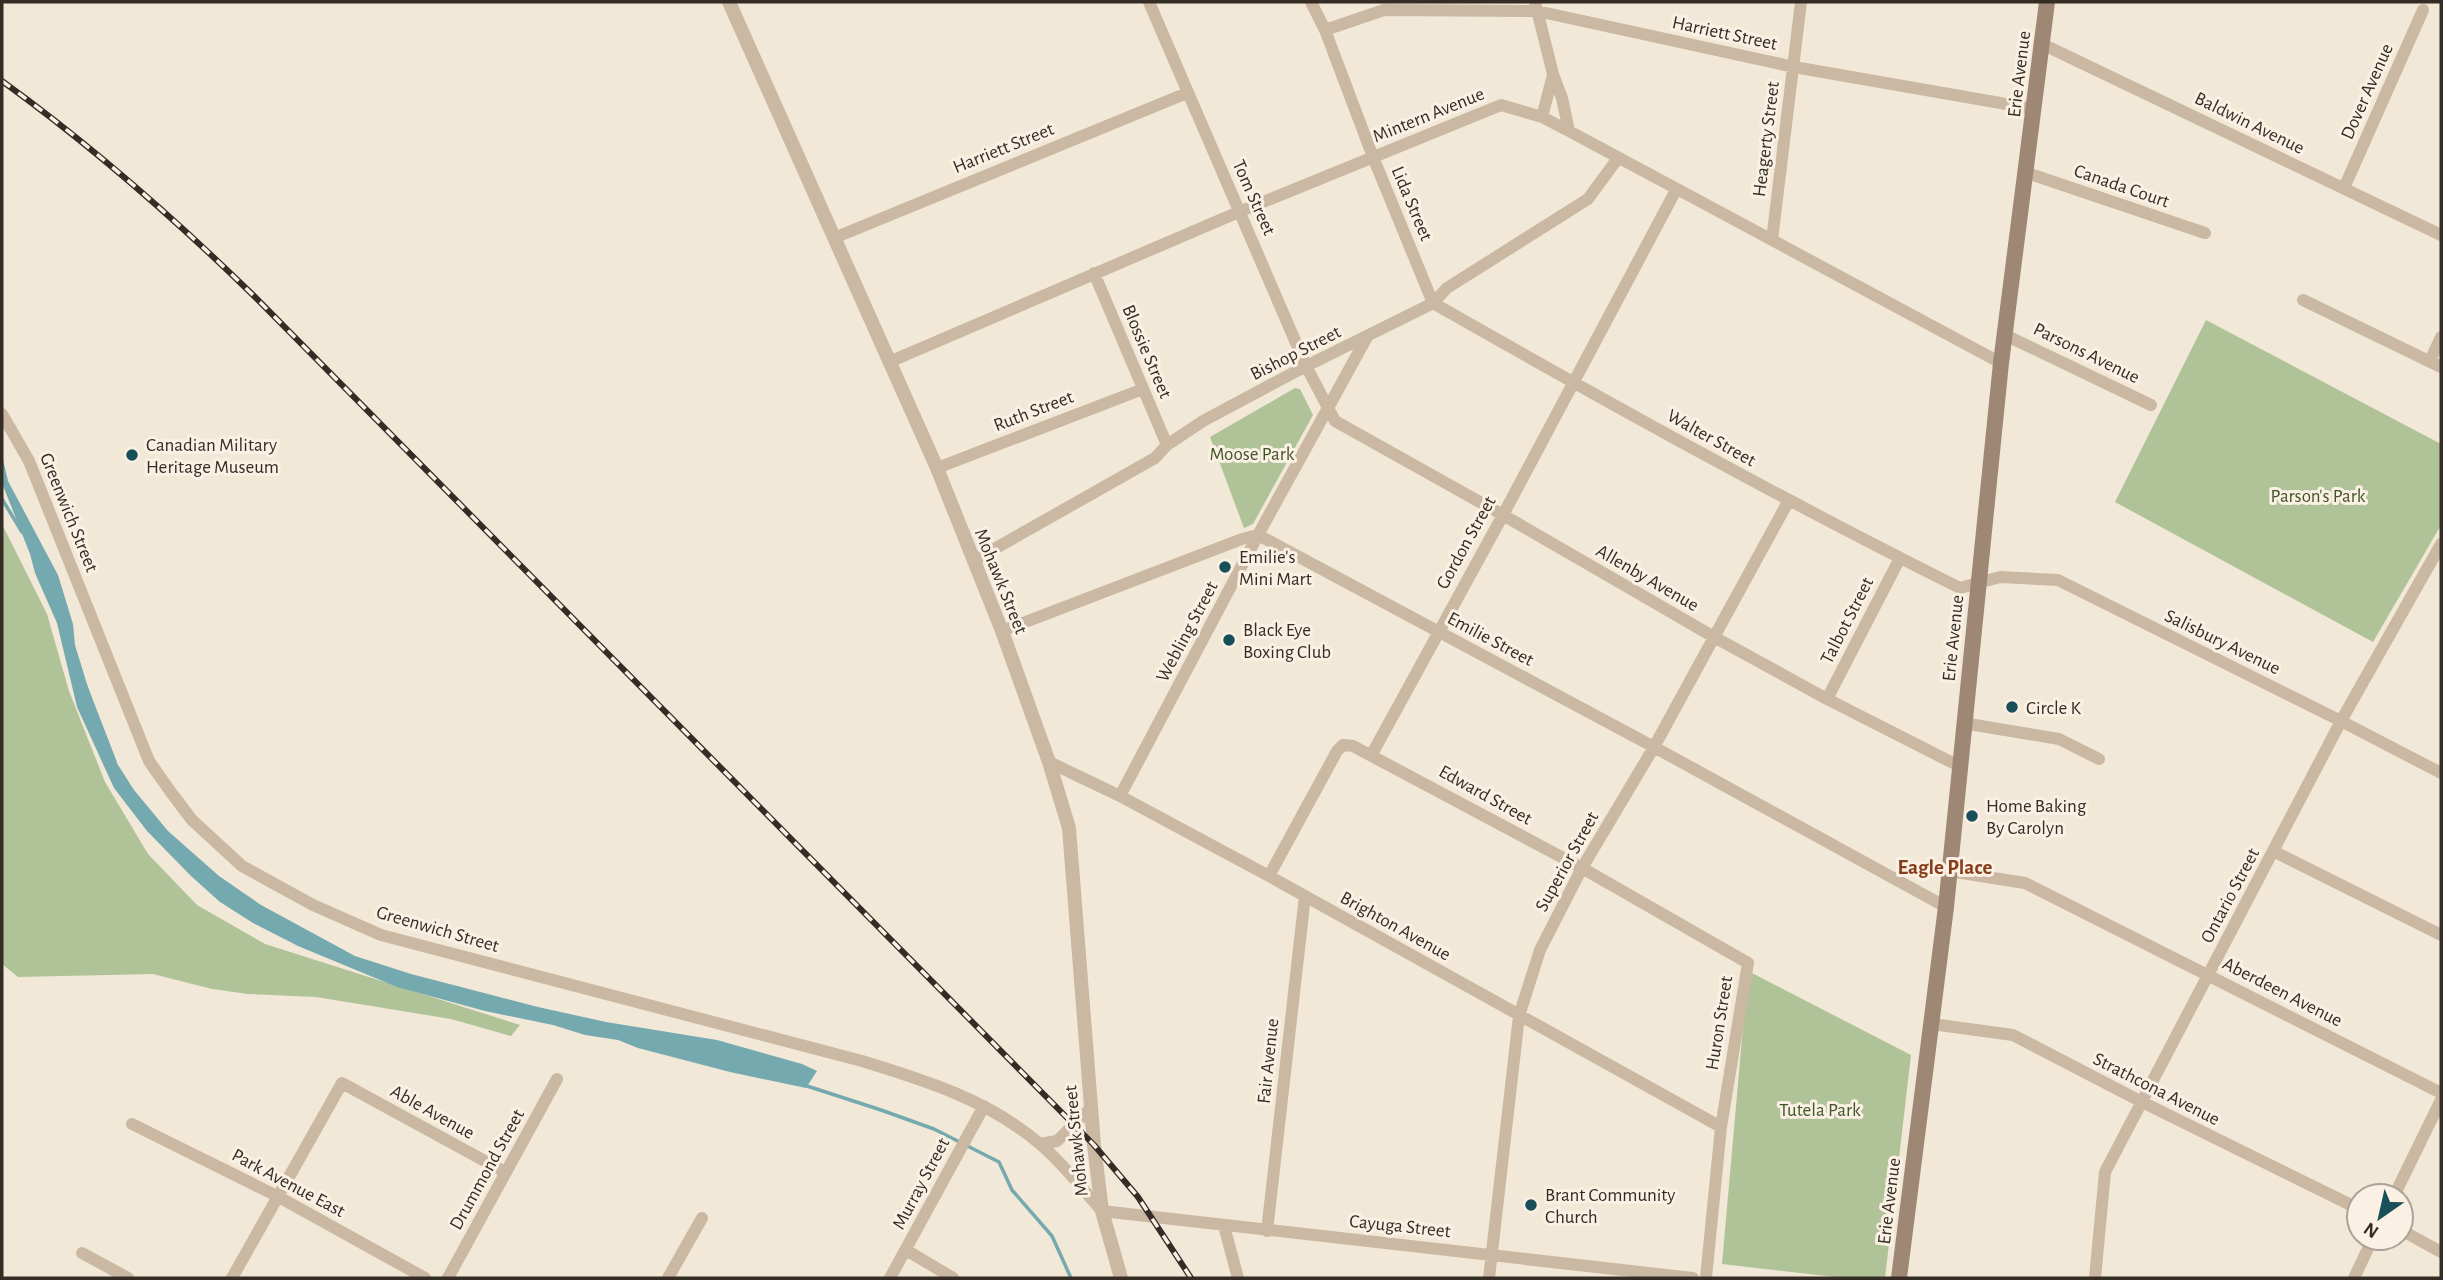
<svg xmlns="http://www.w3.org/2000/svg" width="2443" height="1280" viewBox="0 0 2443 1280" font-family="'Alegreya Sans',sans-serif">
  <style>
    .green { fill: #b0c297 }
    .water { fill: #75a9b0 }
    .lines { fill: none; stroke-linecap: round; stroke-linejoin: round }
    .stream { stroke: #75a9b0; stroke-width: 3.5 }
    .minor { stroke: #cbb8a3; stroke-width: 12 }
    .tertiary { stroke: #cbb8a3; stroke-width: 14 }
    .secondary { stroke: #9e8774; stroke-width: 16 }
    .rail-casing { stroke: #352c25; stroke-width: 6 }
    .rail { stroke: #faf1e4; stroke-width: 3.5; stroke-dasharray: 10; stroke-linecap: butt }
    .poi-dot { fill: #194f58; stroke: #faf1e4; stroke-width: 2.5 }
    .labels { text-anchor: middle; stroke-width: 6; stroke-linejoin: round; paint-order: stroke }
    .street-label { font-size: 19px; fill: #352c25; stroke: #faf1e4 }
    .poi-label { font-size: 19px; fill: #352c25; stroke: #faf1e4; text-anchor: start }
    .park-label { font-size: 19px; fill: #415528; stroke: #faf1e4 }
    .neighbourhood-label { font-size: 21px; font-weight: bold; fill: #883d1b; stroke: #faf1e4 }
  </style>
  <rect width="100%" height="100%" fill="#f2e8d7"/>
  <path class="green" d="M2206,320L2441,444V525L2373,642L2115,502Z
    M1295,388L1300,389L1313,415L1253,524L1244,528L1210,437Z
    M2,524L47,614L69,691L105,782L148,854L197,905L265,944L520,1025L511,1036L451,1019L316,997L248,994L212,989L153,974L18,977L2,964Z
    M1748,971L1911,1055L1885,1278H1844L1722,1264Z"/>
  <path class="water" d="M2,455L8,481L58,575L73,624L75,645L106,746L134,790L168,831L219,876L261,905L355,956L411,974L538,1007L606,1022L717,1040L802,1064L817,1071L806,1088L730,1072L638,1048L618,1040L585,1035L553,1025L485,1011L397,987L298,946L253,923L220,902L191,876L147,831L114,788L77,707L57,623L35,573L30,554L2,483Z"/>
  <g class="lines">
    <path class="stream" d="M2,499L22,532
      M86,687L115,762L99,727
      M804,1085L881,1110L934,1129L999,1162L1012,1190L1052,1236L1071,1278"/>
    <path class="minor" d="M1149,2L1306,366L1335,421L1503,515L1714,637L1827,699L1959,766
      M1311,2L1325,30L1373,157L1433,303
      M1535,2L1553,74L1562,98L1569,131
      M1325,30L1384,10L1537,11L1794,67L2035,109
      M2042,44L2441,235
      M1542,117L1553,75
      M2027,173L2205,233
      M2344,188L2423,10
      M834,238L1187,93
      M1772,240L1801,2
      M1094,273L1167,445
      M2303,300L2441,367
      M1433,303C1607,402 1781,499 1960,588L2000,577L2058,580L2341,721L2441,773
      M2005,335L2151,405
      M2430,361L2441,337
      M889,362L1241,211L1501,105L1542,117L1569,131L2001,363
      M2,414L29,461L149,761L170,791L192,820L242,866L313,905L381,935L862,1061C924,1080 989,1100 1040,1144C1063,1163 1082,1189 1102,1211L1693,1278
      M937,468L1143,389
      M973,561L1155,458L1167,445L1203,421L1306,366L1433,303L1447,288L1588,199L1618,158
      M1002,631L1242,539L1258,535L1654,747L1946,907
      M1827,699L1900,558
      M1963,723L2059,739L2099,759
      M1372,754L1503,515L1676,190
      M1049,762L1120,796L1269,876L1721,1127
      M1120,796L1258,535L1367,337
      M2273,851L2441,935
      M1949,871L2025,883L2441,1093
      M1269,876L1337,751L1343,745L1353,746L1582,868L1748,963L1721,1127L1706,1278
      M1932,1024L2013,1035L2142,1102L2359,1209
      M132,1124L277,1196L425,1278
      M1040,1144L1057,1141L1090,1109
      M2394,1196L2441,1100
      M1224,1226L1238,1278
      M2401,1230L2441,1252
      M1267,1231L1305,896
      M906,1250L953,1278
      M82,1253L128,1278
      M232,1278L342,1083L505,1172
      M448,1278L557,1079
      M668,1278L702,1218
      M890,1278L984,1106
      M1489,1278L1519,1016L1540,950L1582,868L1654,747L1789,500
      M2095,1278L2105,1172L2341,721L2441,544
      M2354,1278L2373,1238"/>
    <path class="tertiary" d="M729,2L937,468L1002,631L1049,762L1069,828L1094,1145L1102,1211L1121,1278"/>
    <path class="secondary" d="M1899,1278L1946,907L2001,363L2047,2"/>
    <defs>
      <path id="rail" d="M2,81C92,146 174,218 253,295L1094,1145L1138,1197L1191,1278"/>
    </defs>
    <use href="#rail" class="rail-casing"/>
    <use href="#rail" class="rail"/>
  </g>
  <g class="poi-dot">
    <circle cx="132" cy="455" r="7"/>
    <circle cx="1225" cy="567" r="7"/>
    <circle cx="1229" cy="640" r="7"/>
    <circle cx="2012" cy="707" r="7"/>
    <circle cx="1972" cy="816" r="7"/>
    <circle cx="1531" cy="1205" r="7"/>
  </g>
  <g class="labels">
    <g class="street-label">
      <text transform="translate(1725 32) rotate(12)" y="7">Harriett Street</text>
      <text transform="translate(2018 74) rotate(-83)" y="7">Erie Avenue</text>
      <text transform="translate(2366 91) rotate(-66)" y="7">Dover Avenue</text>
      <text transform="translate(1428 114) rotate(-22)" y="7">Mintern Avenue</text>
      <text transform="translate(2250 122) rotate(26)" y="7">Baldwin Avenue</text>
      <text transform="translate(1765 139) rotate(-83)" y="7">Heagerty Street</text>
      <text transform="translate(1003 147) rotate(-22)" y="7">Harriett Street</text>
      <text transform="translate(2122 185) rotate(19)" y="7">Canada Court</text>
      <text transform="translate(1255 197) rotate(66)" y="7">Tom Street</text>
      <text transform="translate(1413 203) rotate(67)" y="7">Lida Street</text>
      <text transform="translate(1148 351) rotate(67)" y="7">Blossie Street</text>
      <text transform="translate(1295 352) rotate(-27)" y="7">Bishop Street</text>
      <text transform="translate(2087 352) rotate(26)" y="7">Parsons Avenue</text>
      <text transform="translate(1033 410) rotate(-21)" y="7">Ruth Street</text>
      <text transform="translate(1712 437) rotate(29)" y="7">Walter Street</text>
      <text transform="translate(70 512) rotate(68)" y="7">Greenwich Street</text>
      <text transform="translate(1465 542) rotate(-61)" y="7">Gordon Street</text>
      <text transform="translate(1648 577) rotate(30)" y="7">Allenby Avenue</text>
      <text transform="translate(1002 581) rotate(68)" y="7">Mohawk Street</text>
      <text transform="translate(1846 620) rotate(-63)" y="7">Talbot Street</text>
      <text transform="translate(1186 631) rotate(-62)" y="7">Webling Street</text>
      <text transform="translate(1491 638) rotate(28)" y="7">Emilie Street</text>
      <text transform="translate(1952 638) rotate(-84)" y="7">Erie Avenue</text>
      <text transform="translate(2223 641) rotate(26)" y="7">Salisbury Avenue</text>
      <text transform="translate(1486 794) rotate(29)" y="7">Edward Street</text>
      <text transform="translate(1566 861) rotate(-61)" y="7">Superior Street</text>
      <text transform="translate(2229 895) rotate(-62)" y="7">Ontario Street</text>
      <text transform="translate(1396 925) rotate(29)" y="7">Brighton Avenue</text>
      <text transform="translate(438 928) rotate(16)" y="7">Greenwich Street</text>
      <text transform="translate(2283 991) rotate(27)" y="7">Aberdeen Avenue</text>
      <text transform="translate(1718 1023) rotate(-81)" y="7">Huron Street</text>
      <text transform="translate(1267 1061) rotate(-84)" y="7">Fair Avenue</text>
      <text transform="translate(2157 1088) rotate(27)" y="7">Strathcona Avenue</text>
      <text transform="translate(433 1111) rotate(29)" y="7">Able Avenue</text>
      <text transform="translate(1075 1141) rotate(-96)" y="7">Mohawk Street</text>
      <text transform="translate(486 1169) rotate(-61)" y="7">Drummond Street</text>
      <text transform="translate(289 1182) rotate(28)" y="7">Park Avenue East</text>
      <text transform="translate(920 1183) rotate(-62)" y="7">Murray Street</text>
      <text transform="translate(1888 1201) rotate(-83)" y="7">Erie Avenue</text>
      <text transform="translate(1400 1225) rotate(6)" y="7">Cayuga Street</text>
    </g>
    <g class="poi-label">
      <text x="146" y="451">Canadian Military<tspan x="146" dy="22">Heritage Museum</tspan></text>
      <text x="1239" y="563">Emilie's<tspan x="1239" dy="22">Mini Mart</tspan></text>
      <text x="1243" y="636">Black Eye<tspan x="1243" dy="22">Boxing Club</tspan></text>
      <text x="2026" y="714">Circle K</text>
      <text x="1986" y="812">Home Baking<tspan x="1986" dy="22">By Carolyn</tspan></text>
      <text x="1545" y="1201">Brant Community<tspan x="1545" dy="22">Church</tspan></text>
    </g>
    <g class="park-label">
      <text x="1252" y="460">Moose Park</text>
      <text x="2318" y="502">Parson's Park</text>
      <text x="1820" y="1116">Tutela Park</text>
    </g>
    <g class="neighbourhood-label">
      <text x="1945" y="874">Eagle Place</text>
    </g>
  </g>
  <rect width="2443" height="1280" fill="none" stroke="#352c25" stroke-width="7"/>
  <g transform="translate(2380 1217) rotate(214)"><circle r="33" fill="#faf1e4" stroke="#aba298" stroke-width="2"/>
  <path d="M0-5L12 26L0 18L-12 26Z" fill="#194f58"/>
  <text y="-10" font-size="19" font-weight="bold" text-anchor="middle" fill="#352c25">N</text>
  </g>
</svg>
